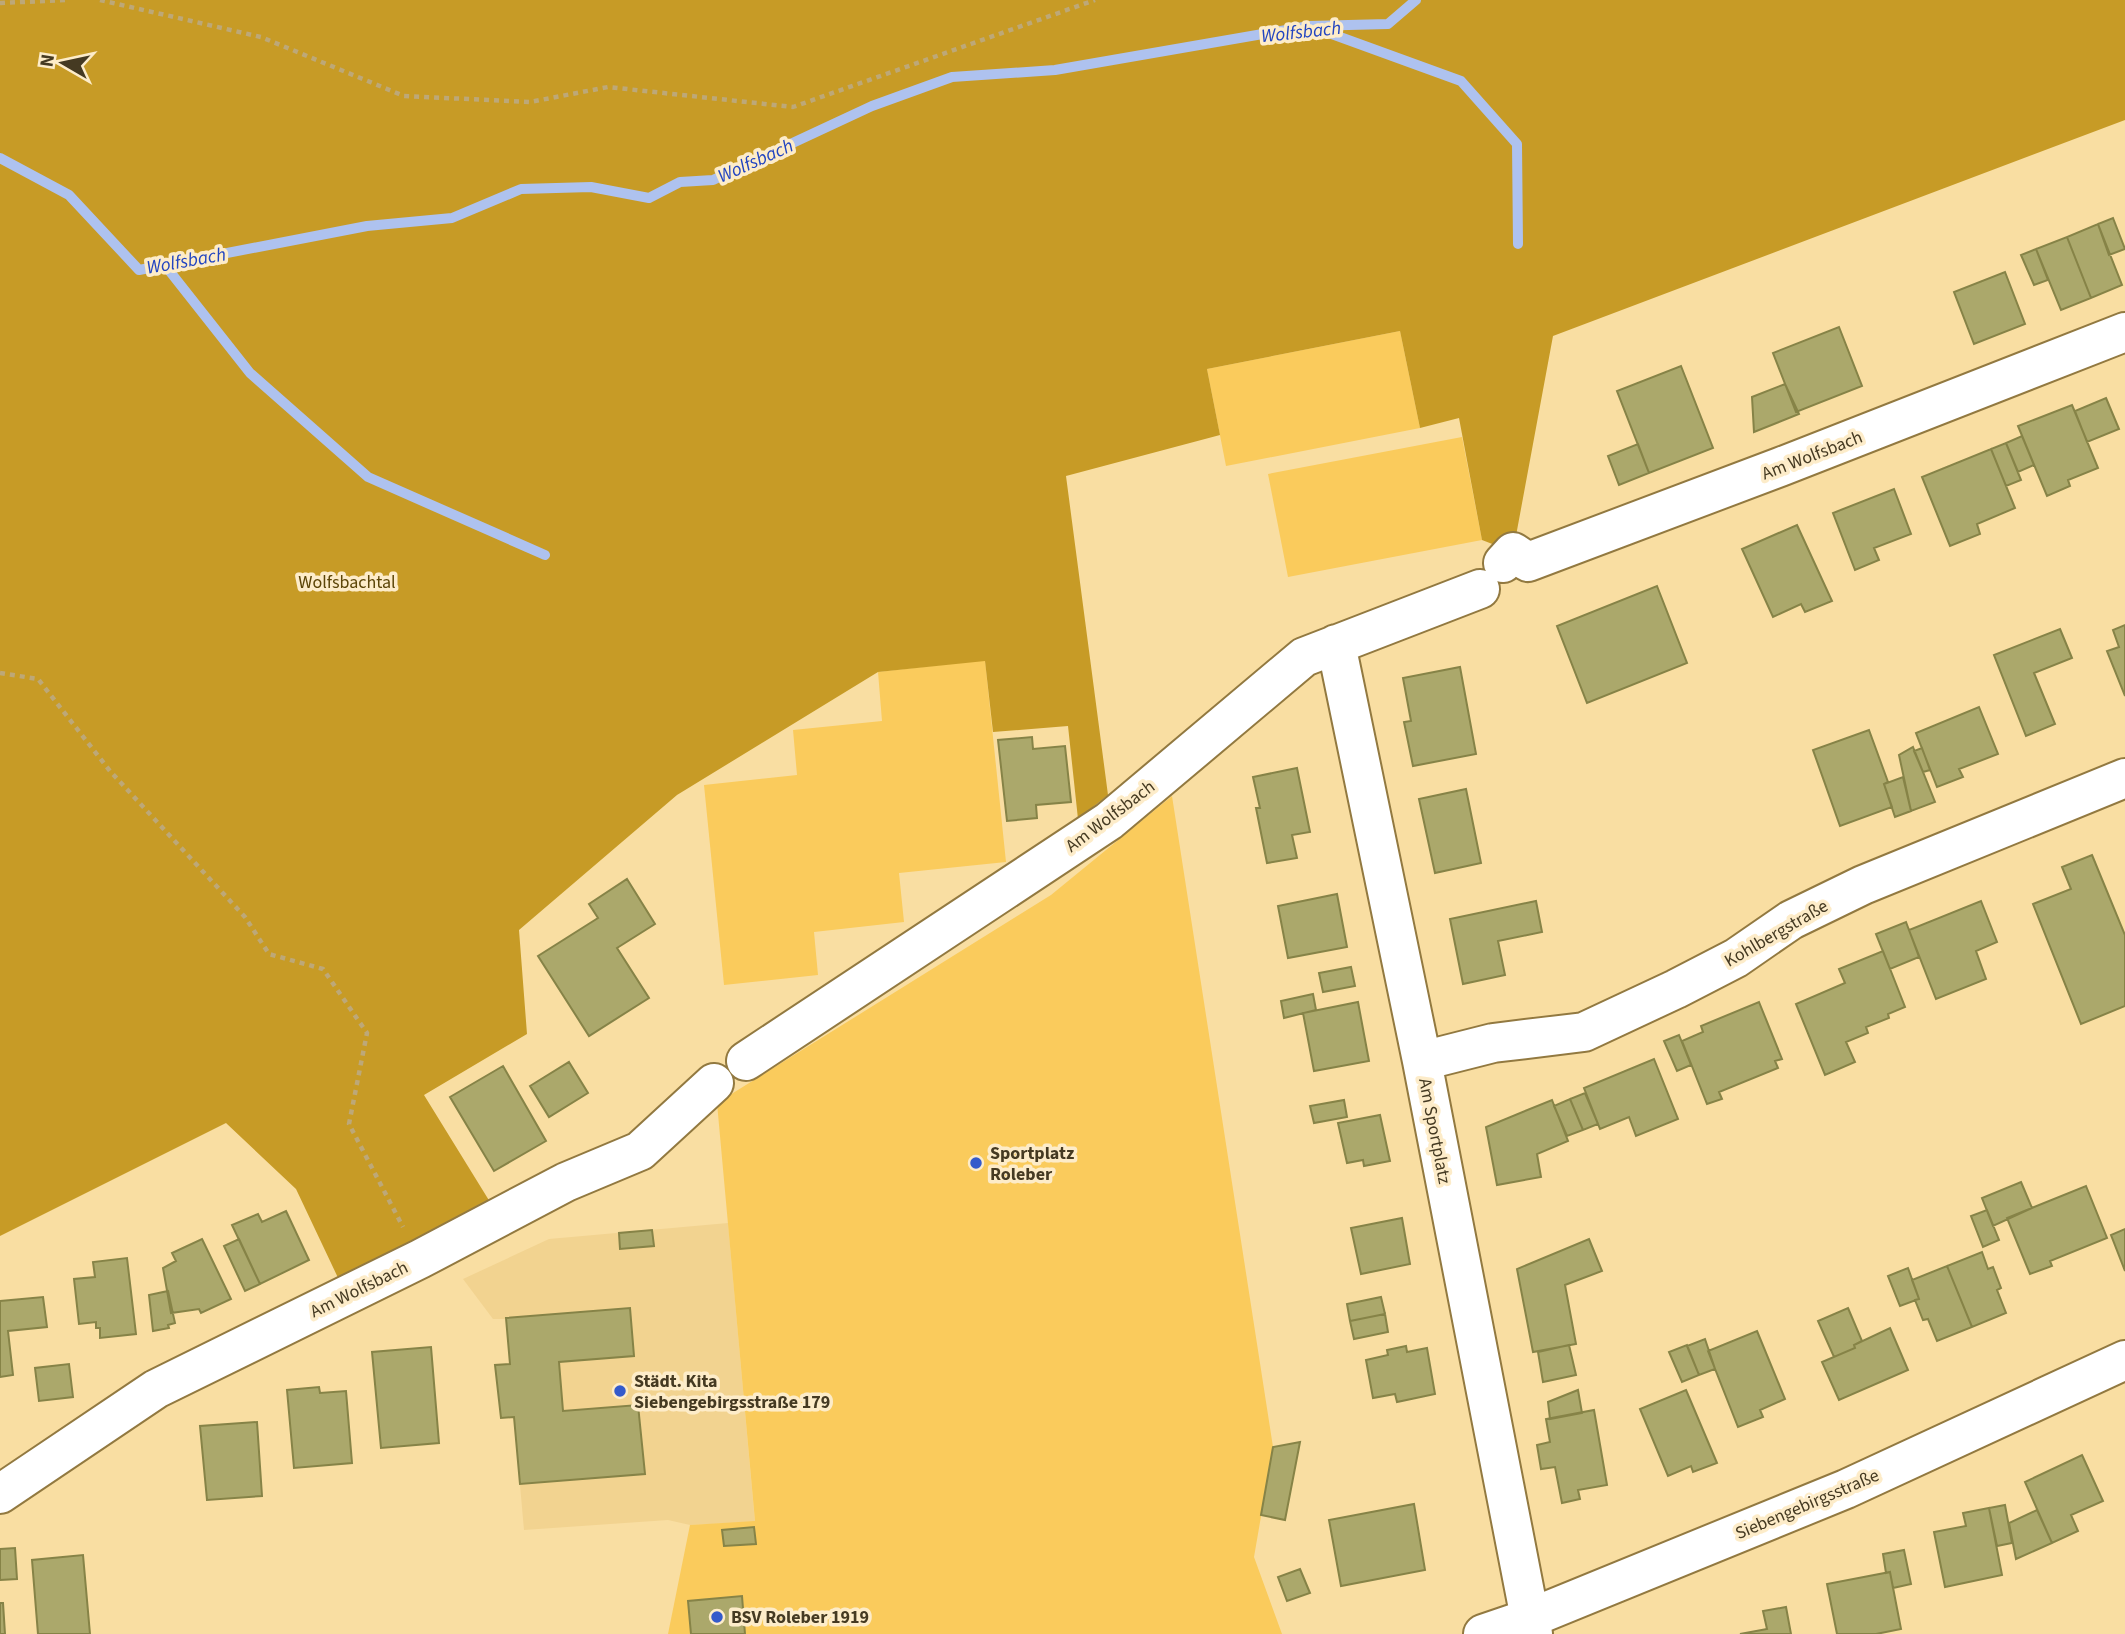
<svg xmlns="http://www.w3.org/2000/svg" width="2125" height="1634" viewBox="0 0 2125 1634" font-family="'Source Sans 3',sans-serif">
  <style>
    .built { fill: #f2d390 }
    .green { fill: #facb5c }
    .forest { fill: #c79b26 }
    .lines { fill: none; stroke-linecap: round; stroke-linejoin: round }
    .stream { stroke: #aec2ef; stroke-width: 10 }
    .building { fill: #aba86b; stroke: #868347; stroke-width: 2 }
    .street-casing { stroke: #927940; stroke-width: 42 }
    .path { stroke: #bda878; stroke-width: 4.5; stroke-dasharray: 5 5; stroke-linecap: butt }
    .street { stroke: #fff; stroke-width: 38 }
    .poi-dot { fill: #345acb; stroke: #fdecc9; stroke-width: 2.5 }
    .labels { text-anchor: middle; stroke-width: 7; stroke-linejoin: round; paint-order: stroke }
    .street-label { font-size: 18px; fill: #453a22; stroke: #fdecc9 }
    .park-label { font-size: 18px; fill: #5c4507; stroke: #fdecc9 }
    .poi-label { font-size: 18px; font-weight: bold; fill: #453a22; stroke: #fdecc9; text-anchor: start }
    .water-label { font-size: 19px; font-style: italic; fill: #2144c1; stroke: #fdecc9 }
  </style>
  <rect width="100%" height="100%" fill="#f9dea2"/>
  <path class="built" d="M728,1223L755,1522L690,1525L668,1520L524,1530L514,1417L501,1418L495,1365L510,1364L506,1319H493L463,1279L549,1239Z"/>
  <path class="green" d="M1400,331L1420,428L1226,466L1207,369Z
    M1462,437L1482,540L1288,577L1268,474Z
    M985,660L1006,862L899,873L904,922L814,932L818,975L724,985L704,785L797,775L793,730L882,721L878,672Z
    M1172,796L1273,1447L1254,1557L1282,1634H668L690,1525L755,1521L717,1103L1051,895Z"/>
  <path class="forest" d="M0,0H2125V120L1553,336L1513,552L1482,540L1459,418L1420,428L1400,331L1207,369L1220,435L1066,476L1108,795L1078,819L1068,726L993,732L985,661L878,672L677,795L519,930L527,1034L424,1095L490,1202L340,1282L296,1189L226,1123L0,1236Z"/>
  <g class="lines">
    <path class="stream" d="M1318,29L1461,81L1517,144L1518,244
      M0,158L69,195L139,270L367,226L452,218L521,189L591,187L649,198L680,182L713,180L872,106L952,77L1055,70L1309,26L1388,24L1416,0
      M164,264L250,373L368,477L545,555"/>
  </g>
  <path class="building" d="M2113,218L2125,249L2109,255L2098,224Z
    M2098,224L2122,285L2091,298L2067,237Z
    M2067,237L2091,298L2061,310L2036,249Z
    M2036,249L2048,280L2034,285L2021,255Z
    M2005,272L2025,324L1974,344L1954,292Z
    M1839,327L1862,386L1796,412L1773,353Z
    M1681,366L1713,448L1649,473L1617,391Z
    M1785,384L1799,414L1754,432L1752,397Z
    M2106,398L2119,429L2087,442L2075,411Z
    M2072,405L2098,468L2068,480L2070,486L2047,496L2018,426Z
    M2022,436L2034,465L2018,472L2006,443Z
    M2006,443L2021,480L2006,486L1991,449Z
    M1638,444L1649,473L1619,485L1608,456Z
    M1991,449L2015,508L1977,524L1980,534L1950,546L1922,477Z
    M1894,489L1911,534L1874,548L1879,560L1855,570L1833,513Z
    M1797,525L1832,601L1805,612L1801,604L1773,617L1742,549Z
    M1657,586L1687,663L1587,703L1557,626Z
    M2125,625V696L2107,651L2119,647L2113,630Z
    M2060,629L2072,658L2034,673L2055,724L2026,736L1994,655Z
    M1460,667L1476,754L1413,766L1404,722L1411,721L1403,678Z
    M1979,707L1998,754L1959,769L1963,777L1937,787L1916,733Z
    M1869,730L1888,782L1884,784L1892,807L1840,826L1813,750Z
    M1032,737L1033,749L1065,746L1071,802L1036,805L1037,818L1007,821L998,740Z
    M1913,747L1935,802L1911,811L1899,755Z
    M1922,748L1930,770L1923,772L1914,751Z
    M1297,768L1310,832L1292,835L1297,858L1267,863L1256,808H1260L1253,777Z
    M1903,777L1911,811L1895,817L1884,784Z
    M1466,789L1481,863L1435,873L1419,799Z
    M2092,855L2125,935V1006L2081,1024L2033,904L2071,889L2062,867Z
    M627,879L655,924L617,948L649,998L589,1036L538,956L598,918L589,904Z
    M1337,894L1347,947L1288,958L1278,906Z
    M1536,901L1542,932L1498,941L1505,975L1463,984L1450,919Z
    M1981,901L1997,942L1976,951L1986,979L1936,999L1909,930Z
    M1906,922L1919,957L1890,969L1876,934Z
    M1883,951L1905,1007L1888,1014L1889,1018L1866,1027L1868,1033L1846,1042L1855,1062L1825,1075L1796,1004L1845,983L1839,969Z
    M1351,967L1355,986L1323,992L1319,973Z
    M1313,994L1316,1010L1284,1018L1281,1001Z
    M1358,1002L1369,1061L1314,1071L1303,1013Z
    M1759,1002L1782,1059L1775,1061L1778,1068L1719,1092L1722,1099L1707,1104L1682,1041L1703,1032L1701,1026Z
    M1679,1035L1691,1065L1677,1071L1664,1041Z
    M1654,1059L1678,1119L1636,1136L1629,1117L1600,1129L1584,1088Z
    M569,1062L588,1093L549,1117L530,1086Z
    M503,1066L546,1141L494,1171L450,1097Z
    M1585,1093L1598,1124L1583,1130L1570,1099Z
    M1570,1099L1583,1130L1567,1136L1554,1106Z
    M1344,1100L1347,1117L1314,1123L1310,1106Z
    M1552,1100L1568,1141L1537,1154L1541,1177L1497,1185L1486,1127Z
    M1380,1115L1390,1161L1364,1166L1363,1160L1347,1163L1338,1123Z
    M2021,1182L2032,1208L1993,1226L1982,1198Z
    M2086,1186L2107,1238L2050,1261L2052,1266L2030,1274L2007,1218Z
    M1987,1210L1999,1240L1983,1247L1971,1216Z
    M286,1211L309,1260L260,1284L232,1225L258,1214L262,1222Z
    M1402,1218L1410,1264L1361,1274L1351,1228Z
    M2125,1229V1271L2111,1235Z
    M652,1230L654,1246L620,1249L619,1233Z
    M202,1239L231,1299L201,1313L199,1309L171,1313L163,1268L176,1261L172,1253Z
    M239,1239L260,1284L245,1291L224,1246Z
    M1589,1239L1602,1271L1565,1285L1576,1344L1533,1352L1517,1269Z
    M1982,1252L1988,1269L1993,1267L2001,1288L1997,1290L2006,1313L1972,1327L1947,1266Z
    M127,1258L136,1334L100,1338V1328H96V1322L79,1324L74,1279L95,1277L93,1262Z
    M1947,1266L1972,1327L1937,1341L1928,1319L1923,1320L1915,1300L1919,1299L1912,1280Z
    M1908,1268L1919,1299L1900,1306L1888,1276Z
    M168,1291L175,1323L168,1325L169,1328L153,1331L149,1295Z
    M43,1297L47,1327L8,1331L13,1375L0,1377V1301Z
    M1381,1297L1385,1314L1350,1321L1347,1304Z
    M630,1308L634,1356L559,1362L563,1411L638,1405L645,1474L520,1484L514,1417L501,1418L495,1365L510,1364L506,1318Z
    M1848,1308L1862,1341L1854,1345L1855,1348L1834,1357L1818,1321Z
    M1385,1314L1388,1332L1354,1339L1350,1321Z
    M1890,1328L1908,1370L1839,1400L1822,1362L1855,1348L1854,1345Z
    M1757,1331L1785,1399L1760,1410L1763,1417L1738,1427L1708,1351Z
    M1705,1339L1715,1369L1699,1375L1687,1346Z
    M1569,1345L1576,1375L1543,1382L1538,1352Z
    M1687,1345L1699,1375L1682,1382L1669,1352Z
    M1406,1346L1407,1352L1427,1348L1435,1394L1397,1402L1395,1394L1373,1398L1366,1360L1388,1355L1387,1350Z
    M431,1347L439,1443L381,1448L372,1352Z
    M69,1364L73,1397L39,1401L35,1368Z
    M319,1387L320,1393L346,1391L352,1463L294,1468L287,1390Z
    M1578,1390L1582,1413L1550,1419L1548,1402Z
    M1686,1390L1717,1463L1693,1472L1691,1466L1668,1476L1640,1409Z
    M1594,1410L1607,1485L1578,1490L1580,1499L1562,1503L1555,1467L1541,1469L1537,1445L1550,1442L1546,1419Z
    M257,1422L262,1496L207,1500L200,1426Z
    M1300,1442L1285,1520L1261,1515L1273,1447Z
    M2082,1455L2103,1501L2071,1515L2078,1531L2052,1543L2025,1482Z
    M1414,1504L1425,1570L1341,1586L1329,1520Z
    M2005,1505L2012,1543L1997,1546L1989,1508Z
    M1989,1508L2002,1575L1945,1587L1934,1532L1966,1526L1963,1513Z
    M2037,1510L2052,1543L2016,1559L2009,1523Z
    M754,1527L756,1544L724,1546L722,1530Z
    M15,1548L17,1579L0,1580V1549Z
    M1904,1550L1911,1584L1893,1588L1890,1572L1886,1573L1883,1554Z
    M83,1555L90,1634H38L32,1560Z
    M1300,1569L1310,1593L1287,1601L1278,1577Z
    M1890,1572L1901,1629L1876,1634H1837L1827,1584Z
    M742,1596L745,1634H691L688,1601Z
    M0,1603H3L5,1634H0Z
    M1786,1607L1791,1634H1740L1767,1629L1763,1611Z"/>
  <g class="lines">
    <defs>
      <path id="street" d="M1503,563L1513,552L1528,562L1780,467L2125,332
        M1336,644L1422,1061L1533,1634
        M746,1061L1109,821L1304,657L1480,589
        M1422,1061L1493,1043L1584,1032L1676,989L1736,958L1791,920L1863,885L2125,778
        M0,1494L156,1389L420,1259L566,1182L640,1151L714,1083
        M1483,1634L1530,1618L1846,1489L2125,1360"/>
    </defs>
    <use href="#street" class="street-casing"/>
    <path class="path" d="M100,0L261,37L404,96L530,102L608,87L793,107L1095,0
      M0,3L67,0
      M0,673L38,679L110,771L245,917L269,954L323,969L367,1033L349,1124L403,1227"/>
    <use href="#street" class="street"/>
  </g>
  <g class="poi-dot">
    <circle cx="976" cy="1163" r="7"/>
    <circle cx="620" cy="1391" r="7"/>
    <circle cx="717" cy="1617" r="7"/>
  </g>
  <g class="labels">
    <g class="street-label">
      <text transform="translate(1812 455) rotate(-21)" y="6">Am Wolfsbach</text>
      <text transform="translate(1110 816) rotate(-37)" y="6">Am Wolfsbach</text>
      <text transform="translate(1776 933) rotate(-30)" y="6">Kohlbergstraße</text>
      <text transform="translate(1435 1131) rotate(79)" y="6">Am Sportplatz</text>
      <text transform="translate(359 1289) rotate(-26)" y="6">Am Wolfsbach</text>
      <text transform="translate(1807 1504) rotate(-23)" y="6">Siebengebirgsstraße</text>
    </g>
    <g class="park-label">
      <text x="347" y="588">Wolfsbachtal</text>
    </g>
    <g class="poi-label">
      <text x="990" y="1159">Sportplatz<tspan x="990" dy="21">Roleber</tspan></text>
      <text x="634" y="1387">Städt. Kita<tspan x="634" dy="21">Siebengebirgsstraße 179</tspan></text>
      <text x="731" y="1623">BSV Roleber 1919</text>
    </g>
    <g class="water-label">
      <text transform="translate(1301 31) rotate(-6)" y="7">Wolfsbach</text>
      <text transform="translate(755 160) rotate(-24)" y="7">Wolfsbach</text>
      <text transform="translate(186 260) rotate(-10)" y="7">Wolfsbach</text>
    </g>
  </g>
  <g transform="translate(63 63) rotate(279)" stroke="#fdecc9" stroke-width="5" paint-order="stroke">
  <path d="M0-5L12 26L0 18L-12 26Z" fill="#453a22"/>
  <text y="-10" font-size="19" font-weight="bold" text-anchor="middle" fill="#453a22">N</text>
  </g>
</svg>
